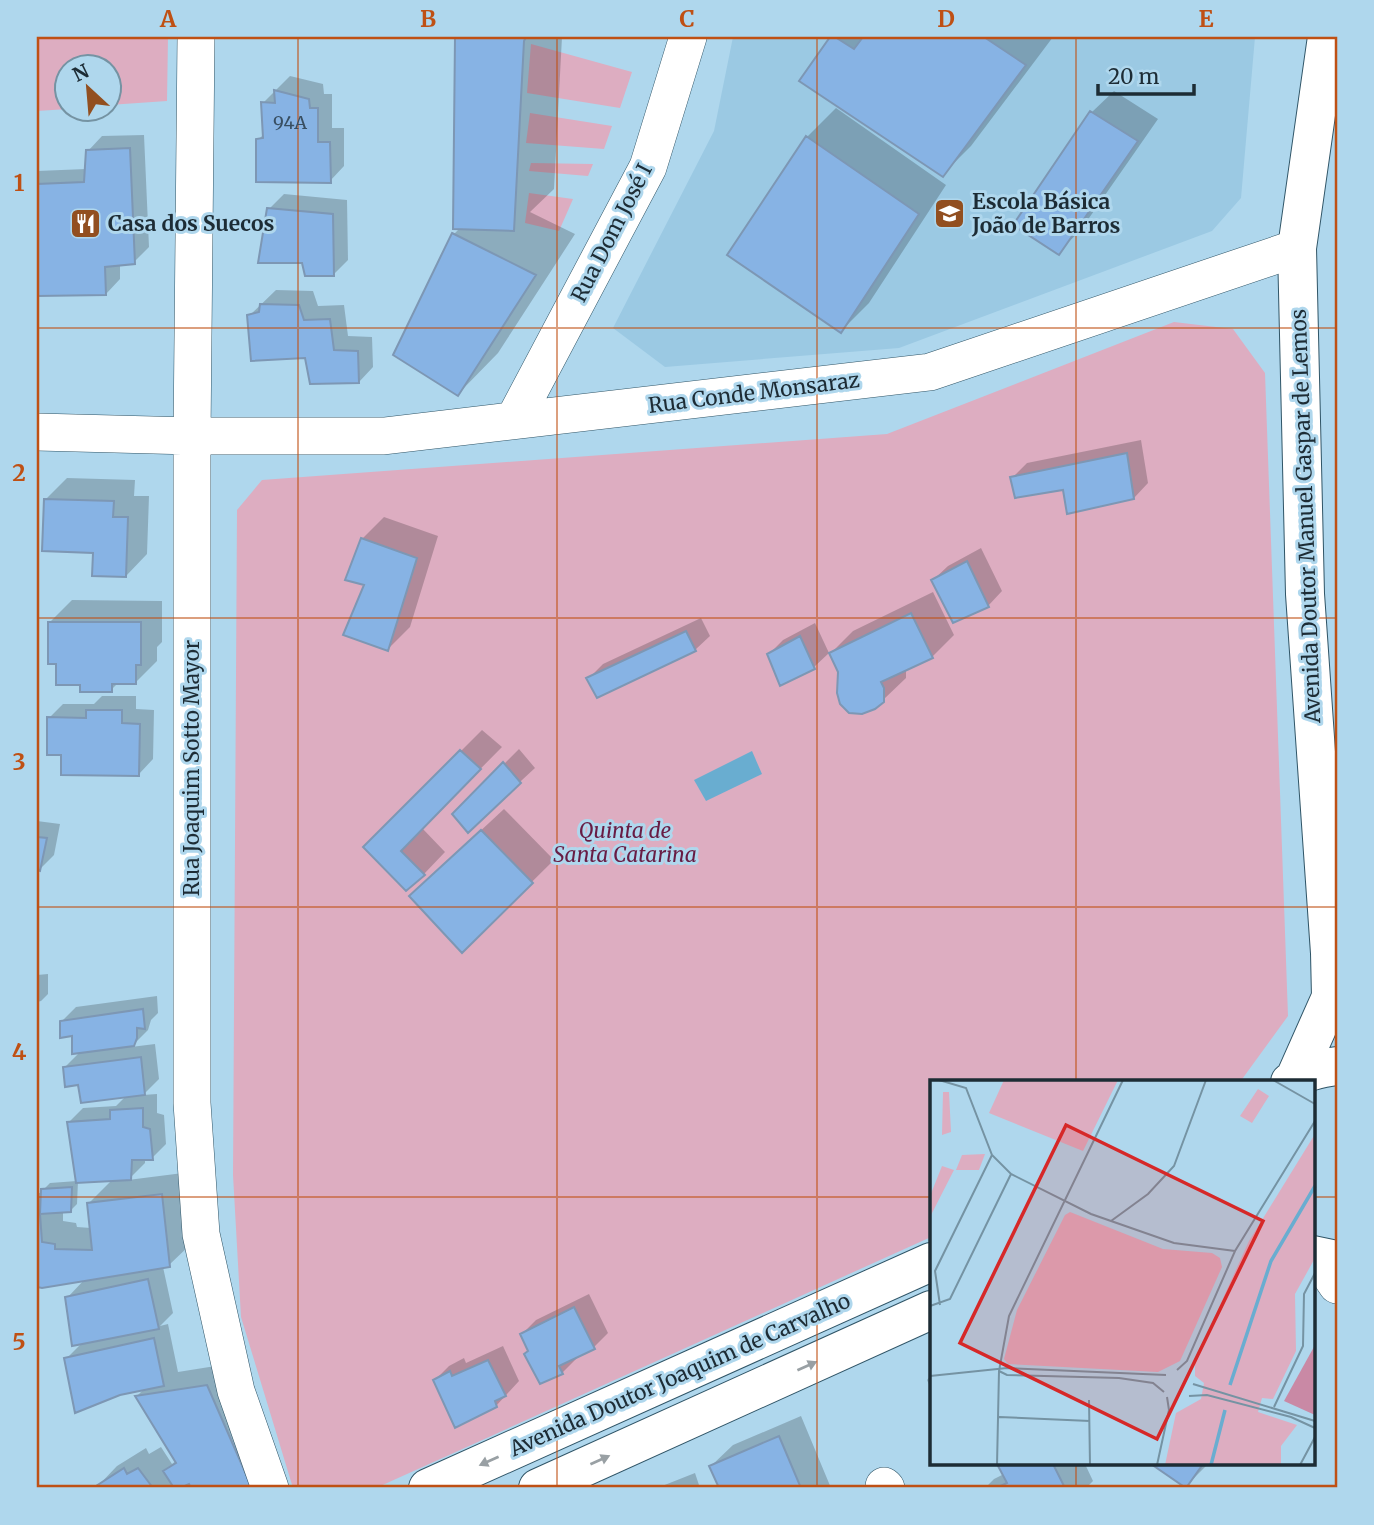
<svg xmlns="http://www.w3.org/2000/svg" width="1374" height="1525" viewBox="0 0 1374 1525" font-family="Merriweather,serif">
  <style>
    .built { fill: #9bc9e3 }
    .green { fill: #ddadc1 }
    .water { fill: #69add0 }
    .shadow { fill: #0003; fill-rule: evenodd }
    .building { fill: #87b3e4; stroke: #7d97b4; stroke-width: 2 }
    .lines { fill: none; stroke-linecap: round; stroke-linejoin: round }
    .minor-casing { stroke: #305567; stroke-width: 38 }
    .tertiary-casing { stroke: #305567; stroke-width: 40 }
    .minor { stroke: #fff; stroke-width: 37 }
    .tertiary { stroke: #fff; stroke-width: 38 }
    .oneway { fill: #99a0a4 }
    .grid { fill: none; stroke: #bf5014; stroke-width: 2; stroke-opacity: 0.55 }
    .labels { text-anchor: middle; stroke-width: 6; stroke-linejoin: round; paint-order: stroke }
    .number-label { font-size: 18px; fill: #384e61 }
    .poi-label { font-size: 21px; font-weight: bold; fill: #1d2c35; stroke: #afd7ed; text-anchor: start }
    .street-label { font-size: 21px; fill: #1d2c35; stroke: #afd7ed }
    .park-label { font-size: 21px; font-style: italic; fill: #681c44; stroke: #afd7ed }
    .inset-river { fill: none; stroke: #69add0; stroke-width: 3.5 }
    .inset-road { fill: none; stroke: #7593a3; stroke-width: 2 }
    .view { fill: #d62828; fill-opacity: 0.15; stroke: #d62828; stroke-width: 3.5 }
    .inset-edge { fill: none; stroke: #1d2c35; stroke-width: 3.5 }
    .neatline { fill: none; stroke: #bf5014; stroke-width: 2.5 }
    .grid-label { font-size: 23px; text-anchor: middle; font-weight: bold; fill: #bf5014 }
  </style>
  <rect width="100%" height="100%" fill="#afd7ed"/>
  <path class="built" d="M733,37H1255L1241,198L1212,231L899,348L665,367L613,328L714,131Z"/>
  <path class="green" d="M37,37H168L167,101L109,105L108,66H66V108L68,109L37,111Z
    M531,44L632,72L620,108L527,93Z
    M530,113L612,126L604,149L526,143Z
    M531,163L593,164L588,176L529,171Z
    M529,193L573,199L559,231L525,223Z
    M1174,322L1233,329L1265,373L1288,1016L1240,1082H931V1237L376,1488H293L241,1317L233,1175L237,510L262,480L887,434Z"/>
  <path class="water" d="M752,751L762,774L706,801L694,780Z"/>
  <path class="shadow" d="M457,37H562L554,189L530,212L575,234L498,353L458,394L454,234L461,227H455Z
    M832,37H1053L971,146L943,174L801,80Z
    M290,76L323,84L324,94H332V128H344V166L330,181L258,140L265,133L263,103Z
    M1114,91L1158,119L1080,231L1058,252L1092,112Z
    M836,108L946,185L869,303L841,331L729,254L807,137Z
    M144,135L149,247L134,262L120,264V279L106,294H37V171L86,169L88,151L102,136Z
    M284,194L347,200L348,260L333,275L269,209Z
    M276,290L313,291L318,306L344,305L348,336L372,337L373,367L359,382L307,356L249,316Z
    M1141,440L1148,483L1134,498L1065,488L1012,478L1027,463Z
    M67,478L135,480L134,496H149L147,554L126,576L95,551L45,500Z
    M384,517L438,536L410,627L388,649L366,584L362,539Z
    M981,548L1002,591L988,606L933,580L948,566Z
    M933,592L954,635L932,657L906,669V678L883,700L840,672L831,653L853,631Z
    M72,600L162,601V642L157,647V661L135,683L119,682L111,690L82,683L58,662L50,622Z
    M701,618L710,636L695,650L589,678L603,664Z
    M815,623L829,653L814,667L781,683L769,654L783,640Z
    M102,696H136V709L154,710L153,759L139,774L63,753L49,718L63,704H94Z
    M482,730L502,747L422,828L445,852L424,874L365,847Z
    M519,749L535,768L468,830L454,814Z
    M504,809L554,860L462,951L433,875Z
    M37,821L60,824L54,855L40,869H37Z
    M48,974V994L41,1001L37,1002V975Z
    M157,996L158,1013L151,1020L148,1030L131,1047L155,1044L159,1079L143,1095L157,1094V1113L164,1115L166,1144L152,1158H145V1163L128,1180L183,1173L191,1244L169,1265L163,1267L173,1313L160,1326L168,1324L178,1372L228,1364L281,1488H193L190,1482L186,1484L189,1488H96L117,1466L146,1448L149,1454L161,1447L172,1464L177,1460L137,1396L145,1388L66,1359L82,1343L67,1298L85,1279L42,1286L37,1285V1193H43V1190L50,1183L77,1181L69,1122L83,1108L116,1106L126,1096L80,1083L64,1068L81,1051L73,1034L62,1021L76,1007ZM113,1179L89,1203L91,1228L77,1227L76,1223L63,1221V1211H70L77,1204L78,1181Z
    M589,1294L608,1333L594,1347L575,1356L577,1358L562,1373L530,1351L522,1334L536,1320Z
    M503,1346L519,1381L496,1406L435,1380L449,1366L464,1358L466,1363Z
    M931,1375V1389L927,1380Z
    M801,1416L831,1488H721L711,1466L733,1445Z
    M999,1464H1085L1093,1481L1086,1488H985L994,1479L1004,1474Z
    M1153,1464H1208L1186,1486Z
    M695,1473L700,1488H657Z"/>
  <path class="building" d="M455,37H526L524,41L514,231L453,229Z
    M830,37H835L854,49L863,37H984L1026,65L943,177L799,81Z
    M274,90L309,99L310,108H318V142H330L331,183L256,182V139L263,138L261,102L275,103Z
    M1090,111L1138,141L1059,255L1013,225Z
    M806,136L919,214L841,333L727,255Z
    M130,148L135,264L105,267L106,295L37,296V184L84,182L86,150Z
    M267,208L333,214L334,276H305L302,263H258Z
    M452,233L536,275L458,396L393,355Z
    M260,304L299,305L304,320L330,319L334,350L358,351L359,383L310,384L305,358L251,361L247,315L259,312Z
    M1127,453L1134,499L1067,514L1063,490L1015,498L1010,477Z
    M44,499L114,501L113,517H128L126,577L92,576L93,553L42,551Z
    M361,538L417,558L388,651L343,635L364,585L345,580Z
    M967,561L989,607L953,623L931,580Z
    M911,613L933,658L881,682L884,688V702L875,709L862,714L849,713L840,704L837,693L838,672L829,653Z
    M48,622H141V665H136V684H112V692H80V685H56V664H48Z
    M686,631L696,651L597,698L586,678Z
    M800,636L815,669L780,686L767,654Z
    M86,710H122V723L140,724L139,776L61,775V755H47V717L86,718Z
    M460,750L481,769L401,851L425,875L406,891L363,847Z
    M503,762L521,783L468,833L452,814Z
    M481,830L533,883L462,953L409,896Z
    M37,837L47,838L40,871L37,870Z
    M143,1009L145,1029L137,1028V1038L134,1046L72,1054V1036L60,1038V1021Z
    M141,1057L145,1095L81,1103L78,1085L65,1087L63,1067Z
    M143,1108V1127L150,1129L153,1160H132L131,1180L76,1183L67,1122L110,1119V1110Z
    M72,1187L71,1212L40,1214L41,1189Z
    M162,1194L170,1267L42,1288L37,1287V1214H40L42,1242L55,1244V1249L92,1250L87,1203Z
    M148,1279L159,1329L72,1346L65,1297Z
    M574,1307L595,1349L559,1366L563,1374L540,1384L524,1354L528,1351L520,1334Z
    M154,1338L164,1386L120,1395L75,1413L64,1358Z
    M488,1360L506,1396L495,1401L497,1407L455,1428L433,1380L450,1371L452,1376Z
    M207,1385L252,1488H191L189,1484L180,1488H174L163,1471L176,1463L135,1396Z
    M779,1436L801,1488H719L709,1466Z
    M997,1464H1053L1065,1488H996L1007,1483Z
    M1151,1464H1203L1186,1488Z
    M124,1468L127,1474L138,1468L153,1488H93Z"/>
  <g class="lines">
    <defs>
      <path id="minor" d="M196,37L192,436V1103L201,1234L236,1391L270,1488
        M514,420L648,167L688,37
        M37,432L192,436H384L930,372L1297,248
        M1318,1257L1337,1285
        M884,1486L886,1488"/>
      <path id="tertiary" d="M1295,1078L1331,997L1330,953L1305,594L1297,248L1327,37
        M1290,1082C1303,1072 1321,1068 1337,1066
        M1313,1255L1337,1260
        M428,1488L931,1262
        M538,1488L931,1310"/>
    </defs>
    <use href="#minor" class="minor-casing"/>
    <use href="#tertiary" class="tertiary-casing"/>
    <use href="#minor" class="minor"/>
    <use href="#tertiary" class="tertiary"/>
  </g>
  <defs><path id="oneway-solid" d="M-6-.8H1V-3.2L6.5 0L1 3.2V.8H-6Z" transform="scale(1.75)"/></defs>
  <g class="oneway">
    <use href="#oneway-solid" transform="translate(807 1366) rotate(-24)"/>
    <use href="#oneway-solid" transform="translate(600 1460) rotate(-24)"/>
    <use href="#oneway-solid" transform="translate(489 1461) rotate(156)"/>
  </g>
  <path class="grid" d="M298,37V1488M557,37V1488M817,37V1488M1076,37V1082M37,328H1337M37,618H1337M37,907H1337M37,1197H931M1313,1197H1337M1076,1464V1488"/>
  <defs>
    <symbol id="school-square" viewBox="-11 -11 22 22"><rect x="-9" y="-9" width="18" height="18" rx="4" fill="#924f20" stroke="#afd7ed"/><path d="M0-5L7-2L0 1L-7-2ZM-4 1L0 2.5L4 1V4Q0 6-4 4Z" fill="#fff"/></symbol>
    <symbol id="restaurant-square" viewBox="-11 -11 22 22"><rect x="-9" y="-9" width="18" height="18" rx="4" fill="#924f20" stroke="#afd7ed"/><path d="M-5-6h1v4h1v-4h1v4h1v-4h1v5L-1.5 .5V6h-2V.5L-5-1ZM5-6V6H3V1.5H1.5Q1.5-4 5-6Z" fill="#fff"/></symbol>
  </defs>
  <g fill-rule="evenodd">
    <use href="#school-square" x="932" y="196" width="35" height="35"/>
    <use href="#restaurant-square" x="68" y="206" width="35" height="35"/>
  </g>
  <g class="labels">
    <g class="number-label">
      <text x="290" y="129">94A</text>
    </g>
    <g class="poi-label">
      <text x="972" y="209">Escola Básica<tspan x="972" dy="24">João de Barros</tspan></text>
      <text x="108" y="231">Casa dos Suecos</text>
    </g>
    <g class="street-label">
      <text transform="translate(612 233) rotate(-63)" y="7">Rua Dom José I</text>
      <text transform="translate(754 393) rotate(-7)" y="7">Rua Conde Monsaraz</text>
      <text transform="translate(1306 516) rotate(-92)" y="7">Avenida Doutor Manuel Gaspar de Lemos</text>
      <text transform="translate(192 768) rotate(-90)" y="7">Rua Joaquim Sotto Mayor</text>
      <text transform="translate(680 1375) rotate(-24)" y="7">Avenida Doutor Joaquim de Carvalho</text>
    </g>
    <g class="park-label">
      <text x="625" y="838">Quinta de<tspan x="625" dy="24">Santa Catarina</tspan></text>
    </g>
  </g>
  <g transform="translate(930 1080)">
    <rect width="385" height="385" fill="#afd7ed"/>
    <path d="M74,0H188L153,71L59,33ZM328,9L339,16L322,43L310,36ZM13,12H19L21,52L12,55ZM385,54V178L365,214L366,271L343,319L332,318L328,332L367,345L351,366V385H235L246,333L271,319L274,303L265,296V280L319,161ZM55,74L49,90H26L32,75ZM12,86L24,90L0,137V116ZM140,132L233,169L282,173L290,178L292,187L250,281L228,292L78,284L74,279L87,230L135,135Z" fill="#ddadc1"/>
    <path d="M385,265V335L354,321Z" fill="#c989a5"/>
    <path class="inset-river" d="M300,305L341,181L385,106M281,385L295,330"/>
    <path class="inset-road" d="M9,0L36,8L62,75L81,94L161,134L244,163L305,171M343,0L385,24M181,141L218,114L244,86L276,0M10,225L5,191L62,75M0,226L20,219L81,94M247,290L257,281L305,171L385,41M69,291L77,295L189,298L223,303L234,312M0,296L77,288L236,295M263,304L385,341M259,316L277,315L361,337L385,348M159,320L160,385M344,327L373,266L374,214L385,193M69,337L160,341M67,385L69,291L79,236L193,0M227,385L239,330L237,317M370,385L385,357"/>
    <path class="view" d="M136,45L333,141L227,359L30,263Z"/>
    <rect width="385" height="385" class="inset-edge"/>
  </g>
  <rect width="1374" height="1525" fill="none" stroke="#afd7ed" stroke-width="77"/>
  <g transform="translate(88 88) rotate(334)"><circle r="33" fill="#afd7ed" stroke="#7593a3" stroke-width="2"/>
  <path d="M0-5L12 26L0 18L-12 26Z" fill="#924f20"/>
  <text y="-10" font-size="19" font-weight="bold" text-anchor="middle" fill="#1d2c35">N</text>
  </g>
  <path d="M1098 84v10h96v-10" fill="none" stroke="#1d2c35" stroke-width="3.5"/>
  <text x="1108" y="84" font-size="21" fill="#1d2c35" stroke="#afd7ed" stroke-width="5" paint-order="stroke">20 m</text>
  <rect x="38" y="38" width="1298" height="1448" class="neatline"/>
  <g class="grid-label">
    <text x="168" y="27">A</text>
    <text x="428" y="27">B</text>
    <text x="687" y="27">C</text>
    <text x="946" y="27">D</text>
    <text x="1206" y="27">E</text>
    <text x="19" y="191">1</text>
    <text x="19" y="481">2</text>
    <text x="19" y="770">3</text>
    <text x="19" y="1060">4</text>
    <text x="19" y="1350">5</text>
  </g>
</svg>
